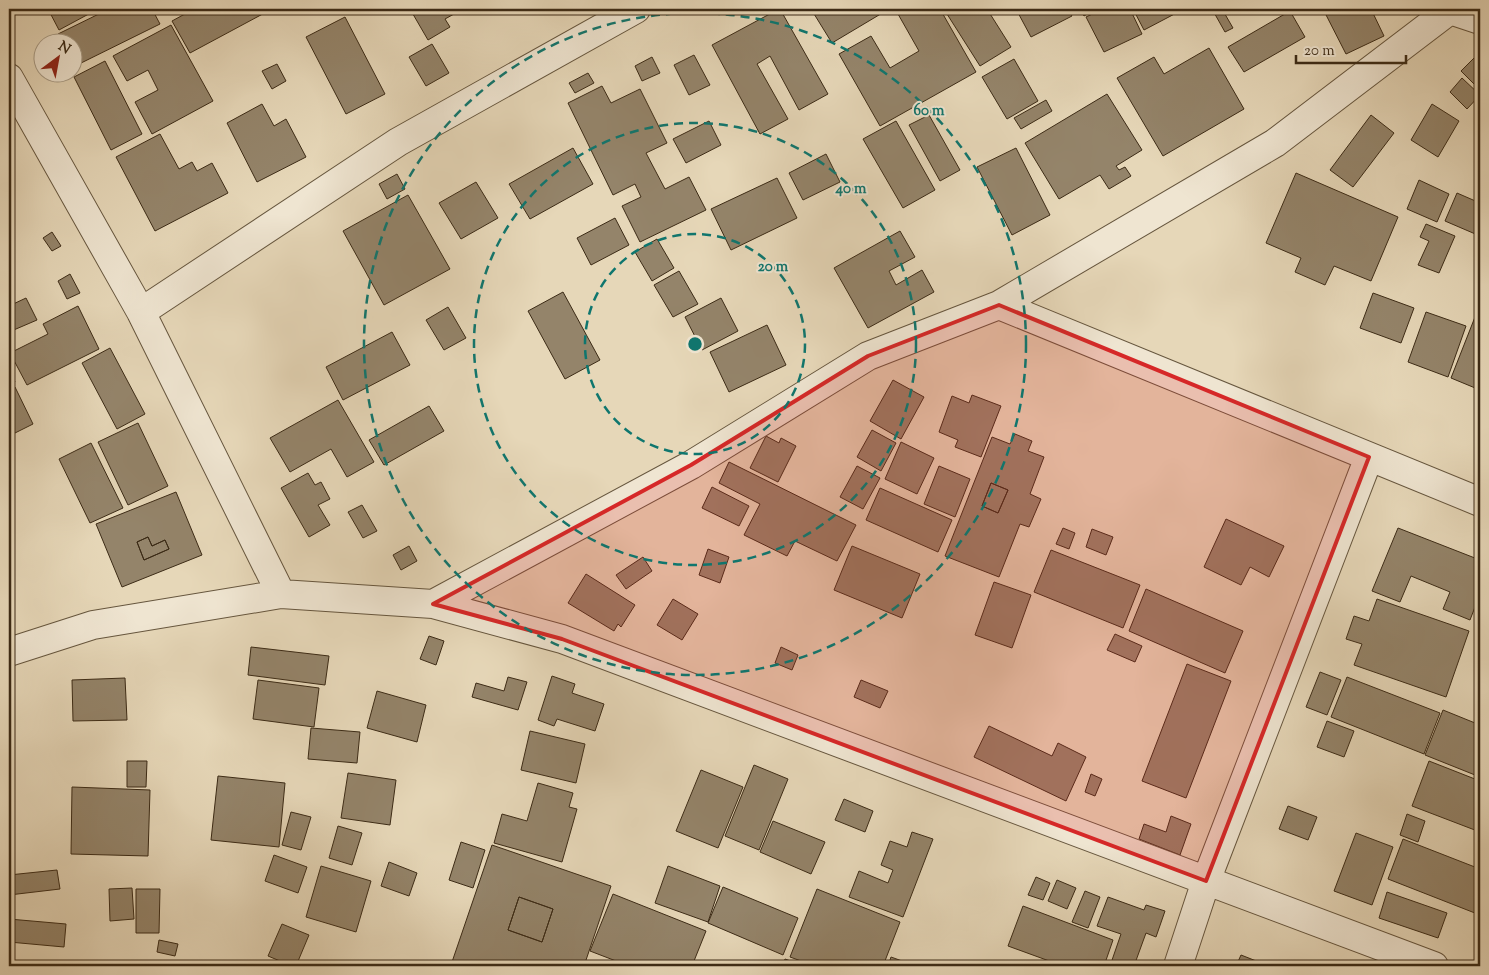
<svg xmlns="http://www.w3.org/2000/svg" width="1489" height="975" viewBox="0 0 1489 975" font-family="'Sorts Mill Goudy',serif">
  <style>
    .building { fill: #94846a; stroke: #3c2b16; fill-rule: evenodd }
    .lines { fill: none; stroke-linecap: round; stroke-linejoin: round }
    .minor-casing { stroke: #66563e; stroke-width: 30 }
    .minor { stroke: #efe5d1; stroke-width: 28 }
    .marked { fill: #d62828; fill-opacity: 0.2; stroke: #d62828; stroke-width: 4; stroke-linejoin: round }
    .ring { fill: none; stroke: #0f766e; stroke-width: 2.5; stroke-dasharray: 9 6 }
    .centre { fill: #0f766e; stroke: #efe5d1; stroke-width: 2.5 }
    .ring-label { font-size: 15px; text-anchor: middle; font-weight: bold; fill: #0f766e; stroke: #efe5d1; stroke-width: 4; stroke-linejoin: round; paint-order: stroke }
  </style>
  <rect width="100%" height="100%" fill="#e6d7b8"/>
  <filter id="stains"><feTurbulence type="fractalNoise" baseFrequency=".004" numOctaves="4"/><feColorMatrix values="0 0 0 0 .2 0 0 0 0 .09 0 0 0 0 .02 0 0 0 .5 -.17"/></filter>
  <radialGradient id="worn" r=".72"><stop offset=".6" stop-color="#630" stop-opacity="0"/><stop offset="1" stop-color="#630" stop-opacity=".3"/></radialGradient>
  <path class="building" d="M48,9H98L59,30Z
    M109,9H152L160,24L75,66L72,61V42H63L58,34Z
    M194,9H272L190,53L172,21Z
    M410,9H463L445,19L450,27L428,40Z
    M779,9H780L828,94L799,110L770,56L757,64L788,119L760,134L712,45Z
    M811,9H889L832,43Z
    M908,9H940L976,72L880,126L839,54L871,36L890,68L919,51L898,14Z
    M954,9H987L1011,47L980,66L947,14Z
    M1016,9H1068L1072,16L1031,37Z
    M1080,9H1096L1084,16Z
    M1103,9H1130L1142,34L1104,52L1086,17Z
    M1133,9H1184L1144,30Z
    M1212,9H1222L1233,28L1225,32Z
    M1323,9H1371L1384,36L1346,54Z
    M1290,11L1305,37L1244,72L1228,47Z
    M345,17L385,94L346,114L306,37Z
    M171,25L213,101L152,134L135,102L158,90L148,70L127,81L113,56Z
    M432,44L449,73L426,86L409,57Z
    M1209,48L1244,109L1163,156L1117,78L1154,57L1164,74Z
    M1480,52V90L1461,71Z
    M694,55L710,85L689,95L674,65Z
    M652,57L660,73L642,81L635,66Z
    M1014,59L1038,101L1007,119L982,77Z
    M105,61L142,134L111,150L74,77Z
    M277,64L286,81L272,89L262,71Z
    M588,73L594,83L575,93L569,83Z
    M1462,78L1480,95L1467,109L1450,92Z
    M602,86L611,103L640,89L667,143L646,153L665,189L689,177L706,210L640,242L622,206L641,197L635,184L613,195L568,103Z
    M1107,94L1142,150L1116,166L1119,170L1125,167L1131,176L1109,189L1100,175L1059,199L1025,143Z
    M1046,100L1052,111L1021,129L1014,118Z
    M262,104L274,126L286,119L306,157L257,182L227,123Z
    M1432,104L1459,121L1438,157L1411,140Z
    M929,115L960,170L940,181L909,125Z
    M1371,115L1394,133L1353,187L1330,170Z
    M709,121L721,145L686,163L673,139Z
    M896,121L935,190L903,208L863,139Z
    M160,134L179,169L192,162L197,171L212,163L228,193L155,231L116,157Z
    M573,148L593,184L530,219L509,184Z
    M1016,148L1050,215L1012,235L977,167Z
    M826,154L840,182L803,200L789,173Z
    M1296,173L1398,217L1371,281L1334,266L1325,285L1295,272L1301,258L1266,243Z
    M397,174L405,189L387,199L379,184Z
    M777,178L797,218L731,250L711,209Z
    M1419,180L1449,194L1437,222L1407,209Z
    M476,182L498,218L461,239L439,203Z
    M1457,193L1480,203V236L1445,221Z
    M408,195L450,269L384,305L343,231Z
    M615,218L629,245L591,265L577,238Z
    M1426,224L1455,236L1439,273L1418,265L1429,241L1420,237Z
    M900,231L915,257L889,271L896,285L922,270L934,292L868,328L834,268Z
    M52,232L61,246L52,251L43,238Z
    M657,239L674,268L652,281L635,252Z
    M679,271L698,304L673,317L654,285Z
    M70,274L80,293L67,299L58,281Z
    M563,292L600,360L565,379L528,311Z
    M1373,293L1414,308L1401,343L1360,328Z
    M26,298L37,320L9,332V306Z
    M721,298L738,331L702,350L685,317Z
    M78,306L99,349L27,385L10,353L48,334L43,324Z
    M448,307L466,338L444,350L426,320Z
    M1426,312L1466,326L1448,377L1408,362Z
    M1475,317L1480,319V390L1451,378Z
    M767,325L786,365L729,392L710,352Z
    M392,332L410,365L343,400L326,367Z
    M110,348L145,414L117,429L82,363Z
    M9,368L15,382L9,385Z
    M893,380L924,397L901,439L870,421Z
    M15,387L33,424L9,436V390Z
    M972,395L1001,406L981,457L955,447L958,440L939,432L952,396L969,403Z
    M338,400L374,462L347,477L331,449L290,472L270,438Z
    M429,406L444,431L384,465L369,440Z
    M138,423L168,486L128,505L98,442Z
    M872,430L896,443L881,471L857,457Z
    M1015,434L1032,441L1028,451L1044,457L1030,494L1041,499L1029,527L1020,524L999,577L945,556L992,437L1010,444ZM991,483L1008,490L998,513L982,506Z
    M766,436L779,443L781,438L796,446L778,482L750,468Z
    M901,442L934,458L917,494L885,479Z
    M91,443L123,508L90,523L59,459Z
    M729,462L856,525L837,561L795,541L787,556L744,535L760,504L719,483Z
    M857,466L880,478L863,509L840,497Z
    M939,466L970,479L955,517L924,504Z
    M308,473L315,485L321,482L330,499L318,505L330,525L309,537L281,488Z
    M991,483L1008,490L998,513L982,506Z
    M712,487L749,506L739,526L702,508Z
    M880,488L952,520L938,552L866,520Z
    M176,492L202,555L122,587L96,524ZM148,537L152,546L165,540L169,549L144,560L137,542Z
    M362,505L377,531L363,538L348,512Z
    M1226,519L1284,546L1269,577L1250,567L1241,585L1204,567Z
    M1063,528L1075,533L1069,549L1056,544Z
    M1398,528L1480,560V594L1470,620L1443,609L1450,592L1411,576L1400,602L1372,591Z
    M1092,529L1113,537L1106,555L1086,547Z
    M148,537L152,546L165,540L169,549L144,560L137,542Z
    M409,546L417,561L401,570L393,555Z
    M852,546L920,574L902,618L834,590Z
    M708,549L729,557L720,583L699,575Z
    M1051,550L1140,585L1123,628L1034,592Z
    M643,557L652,571L626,589L616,575Z
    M586,574L635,605L621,627L618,624L614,631L568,603Z
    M994,582L1031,595L1012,648L975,635Z
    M1146,589L1243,631L1225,673L1129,631Z
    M673,599L698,614L682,640L657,625Z
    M1377,599L1469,631L1446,697L1354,665L1362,644L1346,639L1354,616L1369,621Z
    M1115,634L1142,646L1135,662L1107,650Z
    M429,636L444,641L436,665L420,659Z
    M251,647L329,656L325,685L248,675Z
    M781,647L798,655L792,670L775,663Z
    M1187,664L1231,681L1186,798L1142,781Z
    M1320,672L1341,680L1327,715L1306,707Z
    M552,676L575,684L572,693L604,704L595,731L557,719L554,726L538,720Z
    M508,677L527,682L518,710L472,697L476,683L504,691Z
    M1347,677L1440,713L1424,754L1331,717Z
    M125,678L127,720L73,721L72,680Z
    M258,680L319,688L314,727L253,719Z
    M861,680L888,691L880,708L854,697Z
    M377,691L426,705L417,742L367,728Z
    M1443,710L1480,725V777L1425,755Z
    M1327,721L1354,731L1344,757L1317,747Z
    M989,726L1052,756L1058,743L1086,757L1066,801L974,757Z
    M311,728L360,732L357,763L308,759Z
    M530,731L585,744L576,783L521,770Z
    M127,761H147L146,787H127Z
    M1429,761L1480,781V832L1412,806Z
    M754,765L788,779L759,850L725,836Z
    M701,770L743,787L718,848L676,831Z
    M348,773L396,780L390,825L341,818Z
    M1091,774L1102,779L1095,796L1085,792Z
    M218,776L285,783L279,847L211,840Z
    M538,783L573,793L569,807L577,809L562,862L494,843L502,814L527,821Z
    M72,787L150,790L148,856L71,854Z
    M844,799L873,811L865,832L835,820Z
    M1288,806L1317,817L1308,840L1279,829Z
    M291,812L311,817L301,850L282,845Z
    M1407,814L1425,821L1418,842L1400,835Z
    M1171,816L1191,824L1180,855L1139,839L1144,824L1166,832Z
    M773,821L825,842L811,874L760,852Z
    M338,826L362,833L352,865L329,858Z
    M912,832L933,839L903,917L849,897L859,871L888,883L893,870L881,865L890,841L907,847Z
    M1356,833L1393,847L1372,905L1334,891Z
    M1403,839L1480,869V915L1388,879Z
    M461,842L485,850L473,888L449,880Z
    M492,845L611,886L584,966H466L452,962ZM519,897L553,909L542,942L508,930Z
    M274,855L307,867L298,893L265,881Z
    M389,862L417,873L409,896L381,886Z
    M321,866L371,881L356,932L306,917Z
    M668,866L720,886L708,922L655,903Z
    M57,870L60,889L9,895V875Z
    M1036,877L1050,883L1043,900L1028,895Z
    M1057,880L1076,888L1067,909L1048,901Z
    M723,887L798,918L783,955L708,923Z
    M132,888L134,919L110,921L109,889Z
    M136,889H160L159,933H136Z
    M817,889L900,922L883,966H815L790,957Z
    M1085,891L1100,897L1088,928L1072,922Z
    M1387,892L1447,913L1438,938L1379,918Z
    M613,894L706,931L692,966H629L590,951Z
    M519,897L553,909L542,942L508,930Z
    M1108,897L1144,910L1146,905L1165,911L1156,937L1146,933L1134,966H1110L1121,934L1097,926Z
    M1023,906L1113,940L1104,966H1063L1008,946Z
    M9,919L66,924L64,947L9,942Z
    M282,924L309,935L296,966H292L268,956Z
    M159,940L178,944L175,956L157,952Z
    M1241,955L1269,966H1236Z
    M891,957L916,966H888Z
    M785,959L805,966H782Z"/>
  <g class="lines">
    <defs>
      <path id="minor" d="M1450,10L1480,20
        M9,78L141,312L281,594
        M999,305L1275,143L1451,9
        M141,312L398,142L636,9
        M433,604L691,465L868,356L999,305L1480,502
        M9,652L93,625L281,594L433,604L562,639L1434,966
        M1178,966L1206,881L1369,457"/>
    </defs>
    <use href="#minor" class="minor-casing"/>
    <use href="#minor" class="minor"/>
  </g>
  <path class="marked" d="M999,305L1369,457L1206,881L562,639L433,604L691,465L868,356Z"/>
  <g class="ring">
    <circle cx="695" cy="344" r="110"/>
    <circle cx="695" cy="344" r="221"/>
    <circle cx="695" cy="344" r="331"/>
  </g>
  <circle cx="695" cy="344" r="8" class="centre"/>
  <g class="ring-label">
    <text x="929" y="115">60 m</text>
    <text x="851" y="193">40 m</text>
    <text x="773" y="271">20 m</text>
  </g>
  <rect width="1489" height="975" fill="none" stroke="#e6d7b8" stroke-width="30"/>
  <rect x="10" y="10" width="1469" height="955" fill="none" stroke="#3c2b16" stroke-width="2.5"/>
  <rect x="15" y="15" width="1459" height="945" fill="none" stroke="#3c2b16"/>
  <g transform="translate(58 58) rotate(32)"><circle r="24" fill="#efe5d1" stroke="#a79b86"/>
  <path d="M0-4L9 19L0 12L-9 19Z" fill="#8f2418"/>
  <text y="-8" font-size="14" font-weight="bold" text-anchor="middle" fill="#3c2b16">N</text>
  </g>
  <path d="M1296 55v8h110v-8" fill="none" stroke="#3c2b16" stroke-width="2.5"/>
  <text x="1304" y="55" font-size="15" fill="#3c2b16" stroke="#efe5d1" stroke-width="4" paint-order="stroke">20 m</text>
  <rect width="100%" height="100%" filter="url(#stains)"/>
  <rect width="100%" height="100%" fill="url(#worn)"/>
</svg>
